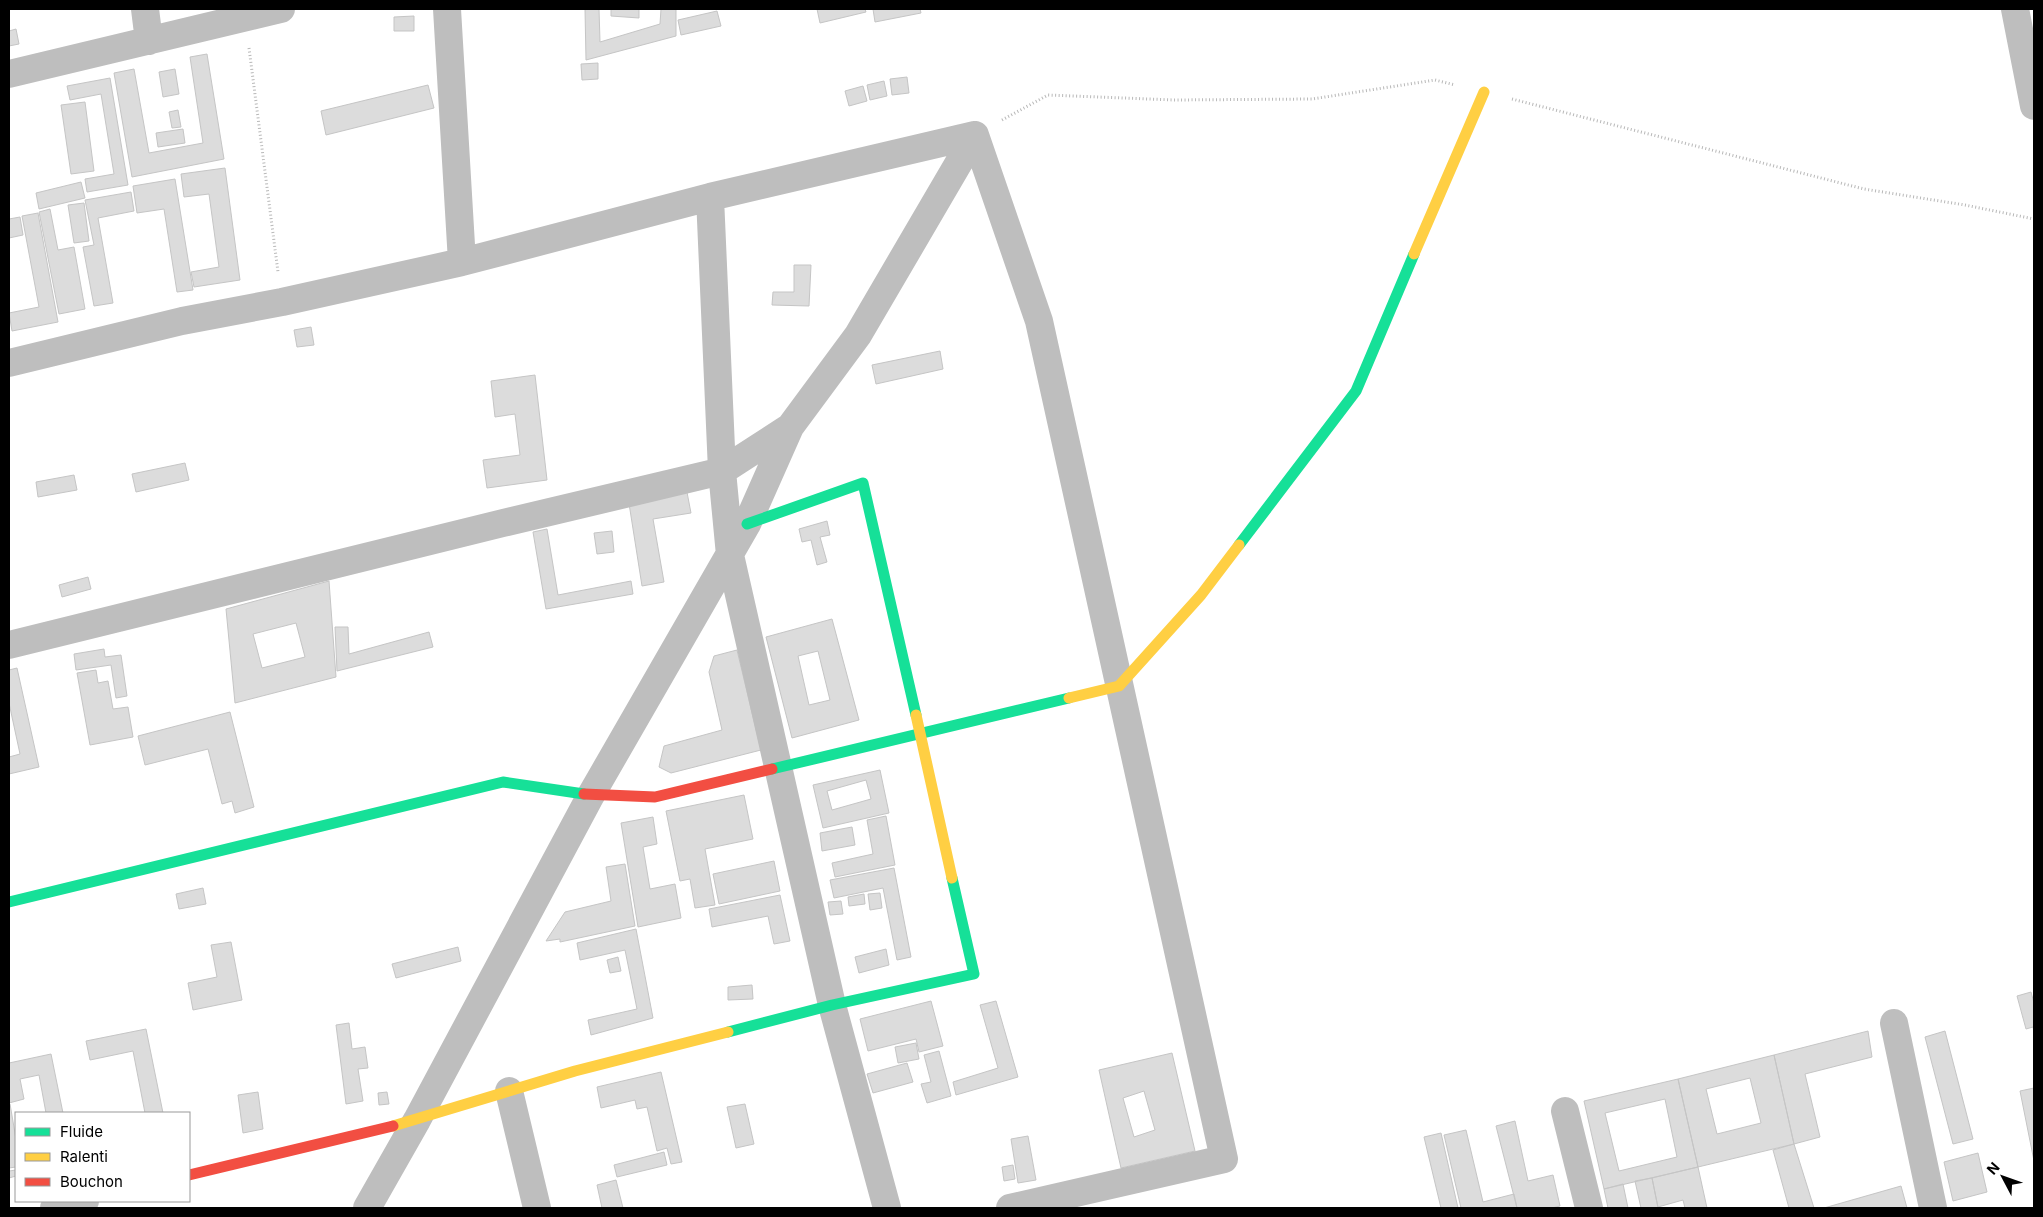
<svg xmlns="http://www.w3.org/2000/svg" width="2043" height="1217" viewBox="0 0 2043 1217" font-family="Inter,sans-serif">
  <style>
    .building { fill: #dcdcdc; stroke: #c5c5c5; fill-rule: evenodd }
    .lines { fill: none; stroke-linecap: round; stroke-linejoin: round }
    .path { stroke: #b8b8b8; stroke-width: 3; stroke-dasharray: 1 2.5; stroke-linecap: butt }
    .street { stroke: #bebebe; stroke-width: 28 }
    .fast { stroke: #16e098; stroke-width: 11 }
    .slow { stroke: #ffcf43; stroke-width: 11 }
    .jam { stroke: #f24e42; stroke-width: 11 }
  </style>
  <rect width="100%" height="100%" fill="#fff"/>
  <path class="building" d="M585,9H599L600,42L660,24L661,9H676V36L586,60Z
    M611,9H639V18L611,16Z
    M817,9H865L866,12L820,23Z
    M873,9H920L921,13L875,22Z
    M717,11L721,26L681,35L678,20Z
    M414,16V31H394V17Z
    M16,29L19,44L9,46V31Z
    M207,54L224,159L132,177L114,73L134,69L149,153L203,143L190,57Z
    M598,63V79L582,80L581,64Z
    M175,69L179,94L163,97L159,72Z
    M907,77L909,93L892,95L890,79Z
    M110,78L128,185L87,192L85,179L114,174L101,94L70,100L67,86Z
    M884,81L887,96L870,100L867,85Z
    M428,85L434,108L326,135L321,111Z
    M863,86L867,101L849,106L845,91Z
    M85,102L94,171L71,174L61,105Z
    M178,110L181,127L172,128L169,112Z
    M183,129L185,143L158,147L156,133Z
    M225,168L240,280L194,287L191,272L219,267L209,194L184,197L181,174Z
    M175,179L193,290L177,292L164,209L137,213L133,186Z
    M81,182L85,198L39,209L36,193Z
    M131,192L134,211L98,218L113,303L94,306L83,247L94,245L85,200Z
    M84,203L89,241L74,243L68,205Z
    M50,209L58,250L74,247L85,309L59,314L39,212Z
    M38,213L58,322L12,331L9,313L39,307L22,216Z
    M20,217L23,235L9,238V219Z
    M794,265H811L809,306L772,305L773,292H794Z
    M311,327L314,345L297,347L294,330Z
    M940,351L943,369L876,384L872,365Z
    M535,375L547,480L487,488L483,460L520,455L515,414L495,417L491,381Z
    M185,463L189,480L136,492L132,474Z
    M74,475L77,490L38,497L36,482Z
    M686,487L691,513L653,519L664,582L642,586L628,497Z
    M827,521L830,535L820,537L827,562L817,565L811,540L802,542L799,529Z
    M547,529L558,595L631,581L633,594L546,609L533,532Z
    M612,531L614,552L597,554L594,533Z
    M88,577L91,589L62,597L59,585Z
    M329,581L336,677L235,703L226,609ZM296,623L305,657L262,668L253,634Z
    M832,619L859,720L792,738L766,637ZM818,651L830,700L809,705L798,656Z
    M335,627H348L349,654L429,632L433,647L337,671Z
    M104,649L105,657L121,655L127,696L116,698L111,665L76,670L74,654Z
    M737,650L761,750L671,773L659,767L664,746L722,730L709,672L714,656Z
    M17,668L39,767L9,774V757L20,754L9,703V670Z
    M96,670L98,683L108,681L113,709L128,707L133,737L90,745L77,673Z
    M230,712L254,807L235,813L232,801L222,804L208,749L145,765L138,736Z
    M880,770L889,813L823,828L813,785ZM866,780L871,799L832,810L827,791Z
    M744,795L753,839L705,849L715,905L695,908L690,879L680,881L666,811Z
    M886,816L895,865L835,877L832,863L873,854L867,820Z
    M653,817L657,844L643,847L650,889L675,884L681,918L638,927L621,823Z
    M852,827L855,845L822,851L820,833Z
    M774,861L780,891L719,904L713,874Z
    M625,864L635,926L560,942V939L546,941L565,912L611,901L606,867Z
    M894,868L911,957L897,960L883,888L834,898L830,880Z
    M203,888L206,904L179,909L176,894Z
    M880,893L882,908L870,910L868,894Z
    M864,894L865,904L849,906L848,897Z
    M780,895L790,941L774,944L768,916L712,927L709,909Z
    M841,901L843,914L830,915L828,902Z
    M636,929L653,1018L591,1035L588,1020L637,1009L625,950L580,960L577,943Z
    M231,942L242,1000L193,1010L188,983L217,977L211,945Z
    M458,947L461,961L396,978L392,964Z
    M886,949L889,965L859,973L855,957Z
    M618,957L621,971L610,973L607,960Z
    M752,985L753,999L728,1000V987Z
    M2031,992L2034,1003V1031L2033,1027L2026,1029L2017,996Z
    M931,1001L943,1046L919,1052L916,1039L868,1051L860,1019Z
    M996,1001L1018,1077L956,1095L953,1082L998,1068L980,1005Z
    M349,1023L352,1049L365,1047L368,1068L358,1069L363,1101L346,1104L336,1025Z
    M146,1029L163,1113H145L133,1051L90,1060L86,1041Z
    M1868,1031L1872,1057L1805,1074L1820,1137L1794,1144L1774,1055Z
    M1945,1031L1973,1139L1953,1144L1925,1037Z
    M916,1043L919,1059L898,1063L895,1047Z
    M939,1051L951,1096L927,1103L921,1084L931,1082L924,1055Z
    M1172,1053L1195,1151L1121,1168L1099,1070ZM1144,1091L1155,1130L1134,1137L1123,1098Z
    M51,1054L63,1113H46L39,1075L20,1079L24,1099L9,1103V1063Z
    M1774,1055L1794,1144L1698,1167L1678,1079ZM1750,1078L1761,1123L1717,1134L1706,1089Z
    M907,1063L913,1082L873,1093L867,1074Z
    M661,1072L682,1162L671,1164L667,1148L657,1151L647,1107L637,1109L635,1100L601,1108L597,1087Z
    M1678,1079L1698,1167L1604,1189L1584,1101ZM1665,1099L1677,1157L1619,1171L1605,1113Z
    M2034,1088V1161L2020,1091Z
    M258,1092L263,1129L243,1133L238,1095Z
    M387,1092L389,1104L379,1105L378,1093Z
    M10,1104L16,1139V1167L9,1168V1105Z
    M745,1104L754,1144L736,1148L727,1107Z
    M1515,1121L1528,1181L1553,1175L1560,1206L1552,1208H1517L1496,1126Z
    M1466,1130L1483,1202L1514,1194L1517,1208H1461L1444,1135Z
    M1441,1133L1458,1208H1441L1424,1137Z
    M1028,1136L1036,1180L1018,1183L1011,1139Z
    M1794,1144L1814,1208H1789L1773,1150Z
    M664,1152L667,1165L617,1177L614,1165Z
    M1978,1153L1987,1192L1953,1201L1944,1162Z
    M1013,1165L1015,1179L1004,1181L1002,1167Z
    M1698,1167L1707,1208H1685L1683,1200L1658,1207L1652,1178Z
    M16,1170V1176L9,1178V1171Z
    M1652,1178L1658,1208H1641L1635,1181Z
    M616,1180L623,1208H602L597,1185Z
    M1623,1184L1628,1208H1608L1604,1189Z
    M1901,1186L1907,1208H1824Z"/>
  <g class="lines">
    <path class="path" d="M249,48L278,272
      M1512,99L1864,189L1965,205L2034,219
      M1002,120L1048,95L1174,100L1312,99L1435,80L1455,85"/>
    <path class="street" d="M145,9L149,41
      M447,9L462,262
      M2015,9L2034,106
      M9,74L281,9
      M975,135L1039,321L1224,1159L1010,1208
      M710,197L722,471L730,555L832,1005L887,1208
      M9,363L182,321L282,302L462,262L710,197L975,135
      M9,645L503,523L722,471L790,427
      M1894,1023L1933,1208
      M509,1091L537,1208
      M1565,1111L1589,1208
      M54,1208L85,1201
      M367,1208L417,1120L591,795L747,524L790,427L858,335L975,135"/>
    <path class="fast" d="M747,524L863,483L916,715
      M1239,545L1356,391L1414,254
      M772,769L1069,698
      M9,902L503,782L584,794
      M728,1032L832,1005L974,974L952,878"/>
    <path class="slow" d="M1414,254L1484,92
      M1069,698L1119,686L1201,595L1239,545
      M916,715L952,878
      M393,1126L575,1071L728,1032"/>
    <path class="jam" d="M584,794L655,797L772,769
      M189,1175L393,1126"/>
  </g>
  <rect width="2043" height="1217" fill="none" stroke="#000000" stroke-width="20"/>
  <rect x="15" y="1112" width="175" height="90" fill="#ffffff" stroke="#999999"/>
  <rect x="25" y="1128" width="25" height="8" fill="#16e098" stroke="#999999"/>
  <text x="60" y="1137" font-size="15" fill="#000000">Fluide</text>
  <rect x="25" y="1153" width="25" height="8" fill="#ffcf43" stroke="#999999"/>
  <text x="60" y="1162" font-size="15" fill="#000000">Ralenti</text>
  <rect x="25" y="1178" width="25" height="8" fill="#f24e42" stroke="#999999"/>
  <text x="60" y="1187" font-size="15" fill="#000000">Bouchon</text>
  <g transform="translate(2003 1177) rotate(311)" stroke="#ffffff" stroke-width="4" paint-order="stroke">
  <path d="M0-4L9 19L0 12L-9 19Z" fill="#000000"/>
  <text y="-8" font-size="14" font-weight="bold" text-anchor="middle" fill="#000000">N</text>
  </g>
</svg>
